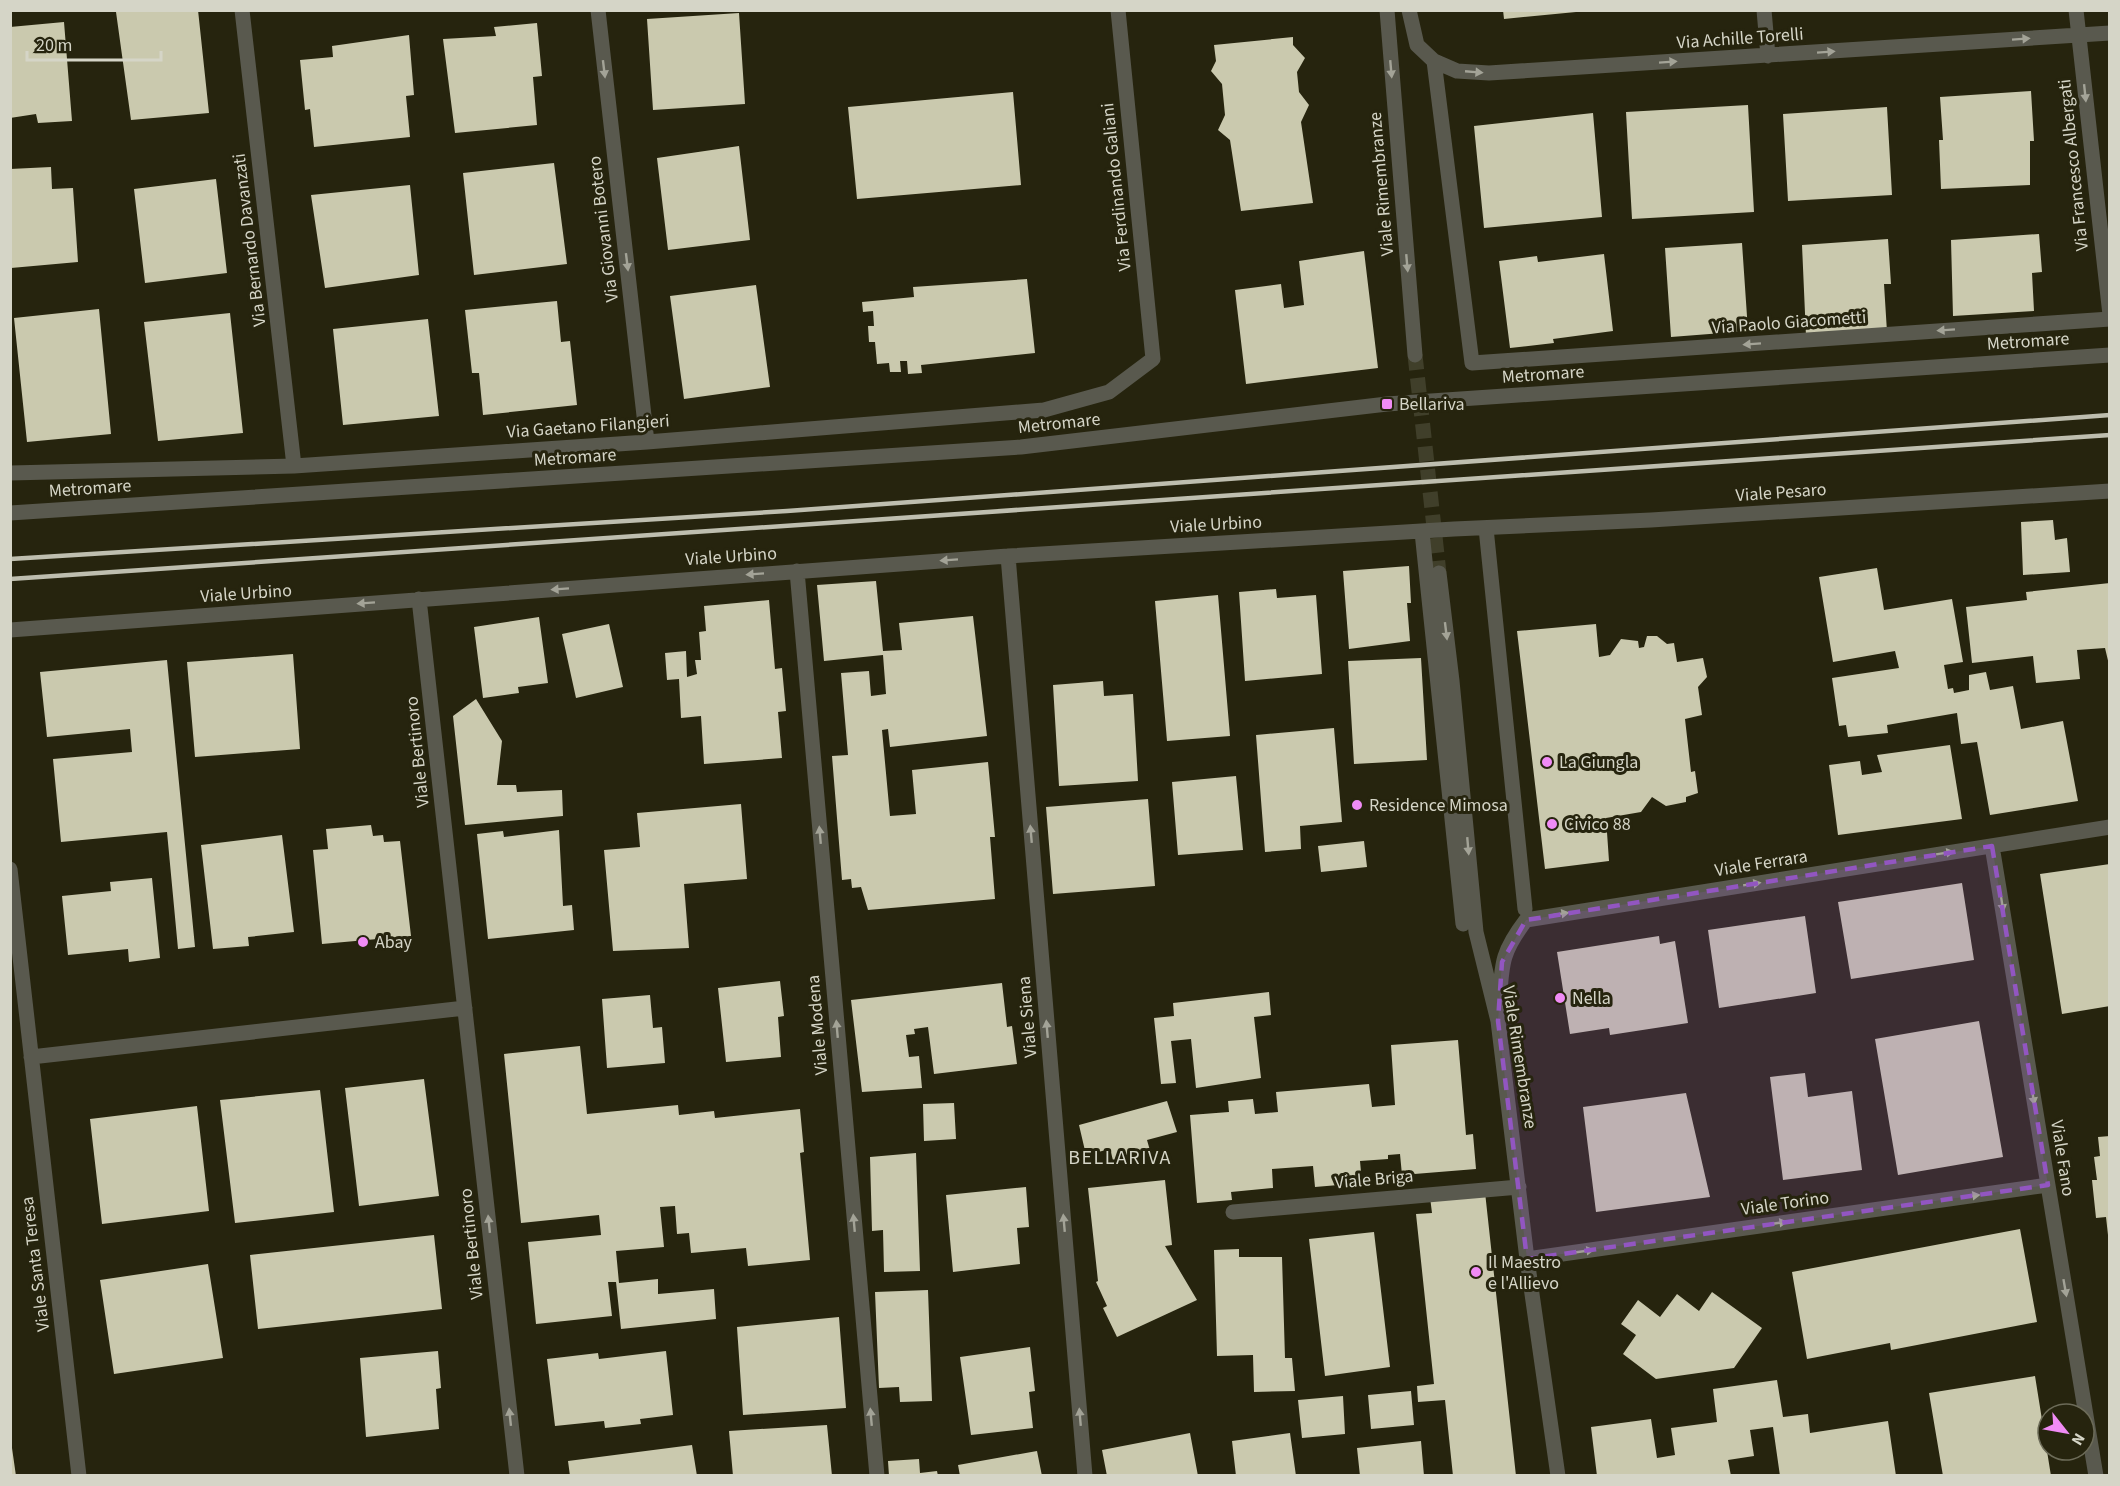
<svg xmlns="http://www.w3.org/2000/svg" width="2120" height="1486" viewBox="0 0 2120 1486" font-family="'Source Sans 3',sans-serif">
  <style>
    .building { fill: #cac9ae }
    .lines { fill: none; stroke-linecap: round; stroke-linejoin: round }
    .minor-tunnel { stroke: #403f2a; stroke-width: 15; stroke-dasharray: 15 8; stroke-linecap: butt }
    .minor { stroke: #59594e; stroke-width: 15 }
    .rail { stroke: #bebeaf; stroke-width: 4.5 }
    .oneway { fill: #a3a397 }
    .marked { fill: #9256c1; fill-opacity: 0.2; stroke: #9256c1; stroke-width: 4.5; stroke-dasharray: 12 8; stroke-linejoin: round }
    .poi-dot { fill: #f08bf5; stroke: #26240e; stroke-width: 2 }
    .labels { text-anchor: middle; stroke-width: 6; stroke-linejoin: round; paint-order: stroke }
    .street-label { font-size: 18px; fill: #d5d5c7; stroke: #26240e }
    .poi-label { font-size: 18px; fill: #d5d5c7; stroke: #26240e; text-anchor: start }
    .neighbourhood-label { font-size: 20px; letter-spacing: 1.5px; fill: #d5d5c7; stroke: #26240e }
  </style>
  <rect width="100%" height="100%" fill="#26240e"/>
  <path class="building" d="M128,10H198L209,113L131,120L116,12Z
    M1503,10H1576V12L1504,19Z
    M739,13L745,104L653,110L647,19Z
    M64,22L72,121L38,123L36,114L10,118V27Z
    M537,23L542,76L533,77L537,125L455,133L443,39L496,36L494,27Z
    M409,35L414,95L406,96L410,137L314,147L310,109L305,110L300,60L333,57L332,46Z
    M1293,37V45L1305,58L1297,72L1299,92L1309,105L1301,122L1313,203L1241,211L1230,140L1218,130L1225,115L1222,84L1211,71L1216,61L1214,45Z
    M2031,91L2034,141H2030V185L1941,189L1939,140H1943L1940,97Z
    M1013,92L1021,185L857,199L848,107Z
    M1748,105L1754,212L1632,219L1626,112Z
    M1887,107L1892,195L1788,201L1783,114Z
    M1593,113L1602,217L1484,228L1474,126Z
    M739,146L750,240L668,250L657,158Z
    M554,163L567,264L474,275L463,173Z
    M51,167L52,189L73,188L78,262L11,268L10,169Z
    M216,179L227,273L145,283L134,189Z
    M410,185L419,275L325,288L311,195Z
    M2039,234L2042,272L2032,273L2034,311L1953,316L1951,240Z
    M1888,239L1891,284H1884L1887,332L1806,336L1802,245Z
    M1742,243L1748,331L1671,337L1665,248Z
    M1364,251L1378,368L1246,384L1235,290L1281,284L1284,308L1304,305L1299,261Z
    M1604,254L1613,331L1553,339L1554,343L1510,348L1499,261L1537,256L1538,262Z
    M1027,279L1035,353L921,365L922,373L908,374L907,361H900L901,372H890L889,363L877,364L875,342H869L868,326H874L873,311L863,312L862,302L914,297L913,287Z
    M756,285L770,387L684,399L670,296Z
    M557,301L561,342L570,341L577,405L483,415L479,373H472L465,310Z
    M99,309L111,434L27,442L14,318Z
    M230,313L243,433L158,441L144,322Z
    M428,319L439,416L343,425L333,329Z
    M2053,520L2055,540L2067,538L2070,572L2023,575L2021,522Z
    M1409,566L1411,603H1407L1410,641L1349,649L1343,571Z
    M1877,568L1884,610L1952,599L1963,662L1944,665L1948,689L1953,688L1954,693L1969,690V675L1986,672L1990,690L2013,686L2021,729L2063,721L2078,801L1990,815L1977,742L1961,744L1957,713L1887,725L1888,733L1848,737L1846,725L1839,726L1832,678L1899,668L1895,651L1833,662L1819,577Z
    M876,581L883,651L902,650L899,623L973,616L987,736L890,747L888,729L882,730L890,816L916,814L912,770L988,762L995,837H990L995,899L868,910L861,887L852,888L851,879L842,880L832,756L848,755L841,673L869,671L871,696L886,694L883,655L824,661L817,585Z
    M2110,583V669L2105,648L2077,650L2080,679L2036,683L2033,656L1972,663L1966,607L2027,600L2026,592Z
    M1276,589L1277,598L1316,595L1322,674L1245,681L1239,592Z
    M1218,595L1230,736L1167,741L1155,601Z
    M769,600L775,669L782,668L786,711L778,712L782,758L704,764L701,716L681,718L679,679L667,680L665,653L686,651L687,677L697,674L695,660H701L699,632L706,631L704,606Z
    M539,617L548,683L518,687L519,693L483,698L474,627Z
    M609,624L623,687L576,698L562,634Z
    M1596,624L1599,657L1610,655L1621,639L1638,641L1639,648L1644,647L1647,636H1657L1667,644L1674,643L1677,662L1703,658L1707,677L1698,687L1702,715L1685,719L1691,772L1695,771L1698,793L1686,797V802L1666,806L1652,797L1641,812L1606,818L1609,861L1545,869L1517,631Z
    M293,654L300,749L195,757L187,662Z
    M1421,658L1427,760L1354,764L1348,661Z
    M167,660L195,947L178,949L167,832L61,842L53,759L132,752L130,729L47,737L40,672Z
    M1103,681L1104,696L1133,694L1138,781L1059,786L1053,685Z
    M476,699L502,741L497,785H516L517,792L562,790L563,816L465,825L453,716Z
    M1334,728L1342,822L1300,826L1301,849L1265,852L1256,735Z
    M1950,745L1962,819L1838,835L1829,765L1860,761L1862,775L1882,772L1877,755Z
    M1236,776L1243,850L1178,855L1172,782Z
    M1148,799L1155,886L1053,894L1046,807Z
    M741,804L747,879L684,884L689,948L613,951L604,850L640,847L637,813Z
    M371,825L373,836L383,835L384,842L400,841L411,936L322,944L313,850L328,849L326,829Z
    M559,830L563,906L572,905L574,930L488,939L477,834L503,831L504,837Z
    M282,835L294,932L248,937L249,946L213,949L201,845Z
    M1364,841L1367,867L1321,872L1318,846Z
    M2110,864V1006L2062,1014L2040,874Z
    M152,878L160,958L129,962L128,949L68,955L62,896L111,891L110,882Z
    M1962,883L1974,960L1851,979L1838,902Z
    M1805,916L1816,993L1719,1008L1708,930Z
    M1659,936L1660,944L1675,941L1688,1023L1610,1035L1609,1028L1570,1034L1557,952Z
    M780,981L784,1016L778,1017L781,1057L726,1062L718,988Z
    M1002,983L1007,1027L1012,1026L1017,1064L934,1074L928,1027L914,1029L915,1034L906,1035L909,1057L919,1056L922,1088L862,1092L851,1000Z
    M1269,992L1271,1015L1254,1017L1261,1078L1196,1088L1191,1039L1171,1041L1176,1083L1161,1084L1154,1018L1174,1016L1173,1003Z
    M650,995L653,1028L662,1027L665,1063L607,1068L602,999Z
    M1979,1021L2003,1157L1898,1175L1875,1039Z
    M1458,1040L1466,1135L1473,1134L1476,1169L1402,1175L1400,1154L1388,1155V1159L1360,1161L1362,1183L1315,1187L1313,1166L1272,1169L1273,1188L1231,1192L1232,1200L1197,1203L1190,1115L1229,1112L1228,1101L1253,1099L1255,1114L1278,1112L1276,1092L1369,1084L1372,1107L1395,1105L1391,1045Z
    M580,1046L587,1114L678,1105L679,1115L714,1111L715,1118L800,1109L804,1152L800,1153L810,1260L748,1266L746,1248L691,1253L689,1233L677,1234L675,1206L660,1207L664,1247L616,1251L619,1283L658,1279V1294L714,1289L716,1319L621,1329L616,1282H608L612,1316L536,1324L528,1242L601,1235L599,1215L521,1223L504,1054Z
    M1805,1073L1808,1097L1852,1091L1862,1170L1783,1180L1770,1077Z
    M424,1079L439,1196L359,1206L345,1088Z
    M320,1090L334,1212L235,1223L220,1100Z
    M1686,1093L1710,1197L1596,1212L1583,1107Z
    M1167,1101L1177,1132L1147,1140L1151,1154L1114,1164L1110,1149L1086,1155L1079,1125Z
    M954,1103L956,1139L924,1141L923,1104Z
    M197,1106L209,1211L102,1224L90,1119Z
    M2110,1136V1235H2108L2106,1217L2096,1218L2092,1180H2097L2094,1157L2100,1156L2098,1137Z
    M916,1153L920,1271L884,1272L883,1230L872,1231L870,1157Z
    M1165,1180L1172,1245L1165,1246L1197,1300L1117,1337L1103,1308L1107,1306L1096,1282L1098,1281L1088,1188Z
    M1026,1187L1029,1227L1017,1228L1020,1264L953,1272L946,1195Z
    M1485,1192L1516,1476H1453L1445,1400L1418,1402L1417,1386L1434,1384L1416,1214L1432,1213L1430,1197Z
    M2020,1229L2037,1322L1891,1350L1890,1343L1807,1359L1792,1272Z
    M1374,1232L1390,1367L1325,1376L1309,1239Z
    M434,1235L442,1309L258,1329L250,1255Z
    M1239,1249V1257H1282L1285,1358H1292L1295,1391L1254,1392L1253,1355L1217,1356L1214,1250Z
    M208,1264L223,1358L114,1374L100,1280Z
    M928,1290L932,1401L900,1402L899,1387L879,1388L875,1292Z
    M1712,1292L1762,1328L1734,1368L1656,1379L1623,1354L1636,1335L1621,1324L1638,1300L1660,1317L1677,1294L1699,1311Z
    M839,1317L846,1408L743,1415L737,1327Z
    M1030,1347L1035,1391L1029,1392L1033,1428L971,1435L960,1357Z
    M438,1351L441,1388L436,1389L439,1429L366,1437L360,1358Z
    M666,1351L673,1415L640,1419L641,1424L605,1428L604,1421L555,1426L547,1359L598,1353L599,1359Z
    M2035,1376L2051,1476H1943L1929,1393Z
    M1777,1380L1783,1417L1808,1414L1810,1433L1888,1421L1896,1476H1780L1773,1427L1750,1430L1754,1456L1728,1460L1731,1476H1597L1591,1427L1651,1419L1657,1458L1675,1455L1671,1428L1717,1422L1713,1389Z
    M1411,1391L1414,1425L1371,1429L1368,1395Z
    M1343,1396L1345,1434L1302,1438L1298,1400Z
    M827,1425L832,1476H733L729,1431Z
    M1190,1433L1198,1476H1107L1102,1450Z
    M1290,1433L1296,1476H1236L1232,1441Z
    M1421,1441L1424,1476H1360L1357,1448Z
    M692,1445L697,1476H570L568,1461Z
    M10,1448H12L16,1476H10Z
    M1037,1451L1042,1476H960L958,1465Z
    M919,1459L920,1473L937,1471L938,1476H889L888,1461Z"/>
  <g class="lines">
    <path class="minor-tunnel" d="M1415,355L1439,573"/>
    <path class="minor" d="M242,10L294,466
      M598,10L647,442
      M1387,10L1415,355
      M1409,10L1417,45L1434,61L1457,71L1489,73L2110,33
      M1764,10L1768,56
      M2076,10L2110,315
      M1434,61L1472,363L2110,319
      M10,473L294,466L647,442L1044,410L1109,392L1153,359L1118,10
      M10,513L1021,447L1387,404L2110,355
      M1486,528L1525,909
      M1422,532L1463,924
      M1008,556L1085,1476
      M797,571L877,1476
      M1439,573L1452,681L1476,932L1498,1021L1527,1259L1558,1476
      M419,599L517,1476
      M10,630L1008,556L1454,529L1651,520L2110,491
      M1992,846L2096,1476
      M10,869L79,1476
      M1499,1006C1502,965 1500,954 1526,920L2110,827
      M31,1057L465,1008
      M1233,1212L1519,1187
      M1527,1259L2048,1185"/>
    <path class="rail" d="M10,559L787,511L2110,415
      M10,579L2110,435"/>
  </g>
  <defs><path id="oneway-solid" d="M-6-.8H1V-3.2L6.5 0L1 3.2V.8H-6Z" transform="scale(1.5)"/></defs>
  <g class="oneway">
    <use href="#oneway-solid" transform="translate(2021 39) rotate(-4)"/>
    <use href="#oneway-solid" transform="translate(1826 52) rotate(-4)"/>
    <use href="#oneway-solid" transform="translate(1668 62) rotate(-4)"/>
    <use href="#oneway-solid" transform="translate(604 69) rotate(83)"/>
    <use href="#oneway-solid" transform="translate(1391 69) rotate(85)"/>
    <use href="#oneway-solid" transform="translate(1474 72) rotate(5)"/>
    <use href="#oneway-solid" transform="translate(2085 93) rotate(84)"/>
    <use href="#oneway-solid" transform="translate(627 262) rotate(83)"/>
    <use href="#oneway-solid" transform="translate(1407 263) rotate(85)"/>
    <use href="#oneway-solid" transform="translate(1946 330) rotate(176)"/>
    <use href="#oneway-solid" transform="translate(1752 344) rotate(176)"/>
    <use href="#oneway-solid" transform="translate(949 560) rotate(176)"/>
    <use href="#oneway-solid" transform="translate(755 574) rotate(176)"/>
    <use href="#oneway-solid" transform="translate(560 589) rotate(176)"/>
    <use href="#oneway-solid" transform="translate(366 603) rotate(176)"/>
    <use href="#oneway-solid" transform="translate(1446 631) rotate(83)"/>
    <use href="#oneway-solid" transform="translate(1031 834) rotate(-95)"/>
    <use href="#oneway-solid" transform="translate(820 835) rotate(-95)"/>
    <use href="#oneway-solid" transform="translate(1468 846) rotate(85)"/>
    <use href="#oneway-solid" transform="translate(1945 853) rotate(-9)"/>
    <use href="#oneway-solid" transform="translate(1752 884) rotate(-9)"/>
    <use href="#oneway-solid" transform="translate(2002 903) rotate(81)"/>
    <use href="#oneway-solid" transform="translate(1560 914) rotate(-9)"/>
    <use href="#oneway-solid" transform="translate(837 1029) rotate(-95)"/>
    <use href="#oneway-solid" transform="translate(1047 1029) rotate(-95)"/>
    <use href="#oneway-solid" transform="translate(2033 1096) rotate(81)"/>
    <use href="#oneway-solid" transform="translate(1971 1196) rotate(-8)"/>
    <use href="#oneway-solid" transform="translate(854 1223) rotate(-95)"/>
    <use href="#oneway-solid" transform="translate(1064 1223) rotate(-95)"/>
    <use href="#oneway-solid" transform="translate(1778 1223) rotate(-8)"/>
    <use href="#oneway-solid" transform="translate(489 1224) rotate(-96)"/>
    <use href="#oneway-solid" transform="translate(1585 1251) rotate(-8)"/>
    <use href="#oneway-solid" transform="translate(2065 1288) rotate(80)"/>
    <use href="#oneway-solid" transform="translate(510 1417) rotate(-96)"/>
    <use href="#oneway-solid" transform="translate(871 1417) rotate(-95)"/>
    <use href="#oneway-solid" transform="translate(1080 1417) rotate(-95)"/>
  </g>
  <path class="marked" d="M1992,846L2048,1185L1527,1259L1498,1021L1502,962L1526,920Z"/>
  <g class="poi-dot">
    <rect x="1381" y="398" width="12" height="12" rx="3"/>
    <circle cx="1547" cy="762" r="6"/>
    <circle cx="1357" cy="805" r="6"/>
    <circle cx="1552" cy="824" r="6"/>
    <circle cx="363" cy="942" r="6"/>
    <circle cx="1560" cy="998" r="6"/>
    <circle cx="1476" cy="1272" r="6"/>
  </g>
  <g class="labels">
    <g class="street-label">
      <text transform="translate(1740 38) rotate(-4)" y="6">Via Achille Torelli</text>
      <text transform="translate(2073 165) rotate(-96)" y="6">Via Francesco Albergati</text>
      <text transform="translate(1381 184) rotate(-95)" y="6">Viale Rimembranze</text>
      <text transform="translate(1116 187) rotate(-96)" y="6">Via Ferdinando Galiani</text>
      <text transform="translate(603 229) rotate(-97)" y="6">Via Giovanni Botero</text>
      <text transform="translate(249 240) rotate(-97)" y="6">Via Bernardo Davanzati</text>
      <text transform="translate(1789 322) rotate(-4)" y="6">Via Paolo Giacometti</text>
      <text transform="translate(2028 341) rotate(-4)" y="6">Metromare</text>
      <text transform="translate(1543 374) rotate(-4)" y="6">Metromare</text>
      <text transform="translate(1059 423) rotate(-6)" y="6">Metromare</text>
      <text transform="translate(588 426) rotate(-4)" y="6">Via Gaetano Filangieri</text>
      <text transform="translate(575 457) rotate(-4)" y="6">Metromare</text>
      <text transform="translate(90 488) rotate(-4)" y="6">Metromare</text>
      <text transform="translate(1781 492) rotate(-4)" y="6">Viale Pesaro</text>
      <text transform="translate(1216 524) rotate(-3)" y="6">Viale Urbino</text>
      <text transform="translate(731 556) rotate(-4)" y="6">Viale Urbino</text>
      <text transform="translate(246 593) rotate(-4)" y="6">Viale Urbino</text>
      <text transform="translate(417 752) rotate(-96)" y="6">Viale Bertinoro</text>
      <text transform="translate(1761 863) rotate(-9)" y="6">Viale Ferrara</text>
      <text transform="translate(1027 1017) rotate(-95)" y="6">Viale Siena</text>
      <text transform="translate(817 1025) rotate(-95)" y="6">Viale Modena</text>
      <text transform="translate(1520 1057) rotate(81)" y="6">Viale Rimembranze</text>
      <text transform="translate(2063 1158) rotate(81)" y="6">Viale Fano</text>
      <text transform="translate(1374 1179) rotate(-5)" y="6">Viale Briga</text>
      <text transform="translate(1785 1203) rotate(-8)" y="6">Viale Torino</text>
      <text transform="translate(471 1244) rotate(-96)" y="6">Viale Bertinoro</text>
      <text transform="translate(35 1264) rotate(-97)" y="6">Viale Santa Teresa</text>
    </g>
    <g class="poi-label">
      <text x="1399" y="410">Bellariva</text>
      <text x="1559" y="768">La Giungla</text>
      <text x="1369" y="811">Residence Mimosa</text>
      <text x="1564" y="830">Civico 88</text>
      <text x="375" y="948">Abay</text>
      <text x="1572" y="1004">Nella</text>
      <text x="1488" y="1268">Il Maestro<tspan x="1488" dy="21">e l'Allievo</tspan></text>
    </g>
    <g class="neighbourhood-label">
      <text x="1120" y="1164">BELLARIVA</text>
    </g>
  </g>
  <rect width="2120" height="1486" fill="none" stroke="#d5d5c7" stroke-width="24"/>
  <g transform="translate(2066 1432) rotate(121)"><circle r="28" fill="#26240e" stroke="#6c6b58" stroke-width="1.5"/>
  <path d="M0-4.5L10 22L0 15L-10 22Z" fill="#f08bf5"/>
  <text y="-9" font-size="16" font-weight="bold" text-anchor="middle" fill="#d5d5c7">N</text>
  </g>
  <path d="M27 51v9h134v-9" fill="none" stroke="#d5d5c7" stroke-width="3"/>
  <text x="36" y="51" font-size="18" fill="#d5d5c7" stroke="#26240e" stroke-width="4.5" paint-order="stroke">20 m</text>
</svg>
